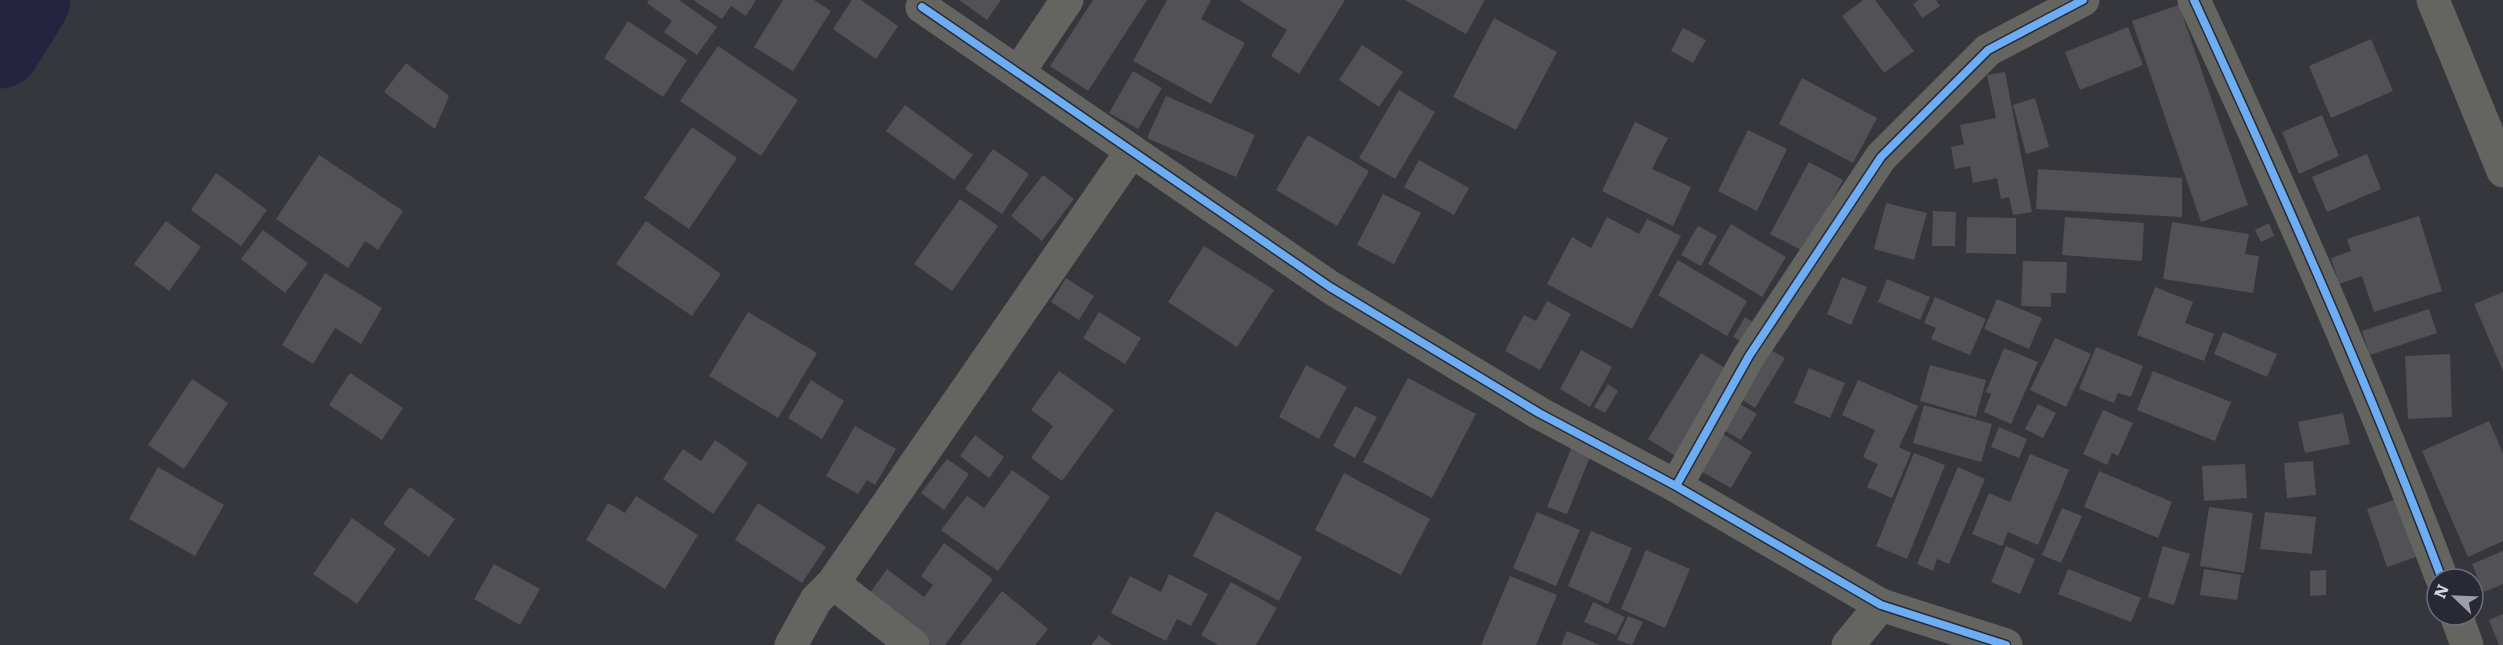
<svg xmlns="http://www.w3.org/2000/svg" width="2503" height="645" viewBox="0 0 2503 645" font-family="Literata,serif">
  <style>
    .lines { fill: none; stroke-linecap: round; stroke-linejoin: round }
    .river { stroke: #25233f; stroke-width: 81 }
    .building { fill: #515156 }
    .minor { stroke: #646561; stroke-width: 33 }
    .cycleway-casing { stroke: #292935; stroke-width: 11 }
    .cycleway { stroke: #6dadf4; stroke-width: 8 }
  </style>
  <rect width="100%" height="100%" fill="#36363d"/>
  <g class="lines">
    <path class="river" d="M0,48L30,0"/>
  </g>
  <path class="building" d="M649,0H679L717,27L697,55L664,32L672,21L647,3Z
    M693,0H756L746,16L731,6L722,19Z
    M783,0H814L831,11L793,71L754,47Z
    M852,0H861L898,26L876,59L833,29Z
    M959,0H1001L987,20Z
    M1093,0H1147L1088,91L1050,66Z
    M1167,0H1211L1201,19L1245,43L1211,104L1133,61Z
    M1239,0H1345L1299,74L1271,56L1287,30Z
    M1405,0H1485L1466,34Z
    M1863,0H1875L1914,51L1884,73L1842,16Z
    M1919,0H1936L1940,6L1922,18L1913,4Z
    M2179,5L2248,205L2201,222L2132,21Z
    M1494,18L1557,52L1516,130L1453,97Z
    M628,21L687,60L663,97L604,58Z
    M2128,27L2143,65L2080,90L2065,52Z
    M1683,28L1706,40L1693,63L1671,51Z
    M2371,39L2393,91L2331,118L2309,66Z
    M1362,45L1403,72L1379,107L1339,80Z
    M718,46L798,100L761,156L680,101Z
    M406,63L449,96L435,129L384,92Z
    M1133,71L1162,88L1138,129L1109,113Z
    M2005,72L2032,212L2013,215L2009,197L2001,199L1997,178L1973,183L1970,166L1955,169L1951,147L1964,144L1960,125L1996,118L1987,75Z
    M1802,78L1877,118L1853,163L1779,124Z
    M1399,90L1435,112L1395,179L1359,158Z
    M1166,96L1255,135L1236,177L1147,138Z
    M2035,98L2049,147L2026,154L2013,105Z
    M905,105L973,155L954,180L886,131Z
    M2322,115L2339,156L2299,174L2282,132Z
    M1635,122L1668,138L1652,169L1691,187L1673,226L1602,191Z
    M692,127L737,158L689,229L644,198Z
    M1748,130L1787,149L1757,211L1718,191Z
    M1308,135L1369,171L1337,226L1276,190Z
    M993,149L1029,174L1002,214L965,189Z
    M2367,154L2381,189L2327,212L2312,177Z
    M319,155L403,211L378,250L365,241L348,268L276,219Z
    M1419,160L1469,188L1454,215L1404,187Z
    M1809,162L1843,180L1805,252L1770,234Z
    M2038,169L2182,178V217L2036,209Z
    M216,173L267,210L241,246L191,210Z
    M1043,175L1074,199L1042,241L1011,216Z
    M1383,194L1421,213L1394,264L1357,245Z
    M960,199L998,226L952,291L914,264Z
    M1886,203L1927,213L1914,260L1874,249Z
    M1933,211L1956,212L1955,246H1932Z
    M2419,216L2442,291L2374,312L2362,276L2339,284L2331,258L2351,251L2347,239Z
    M1607,217L1639,234L1647,219L1681,236L1632,329L1547,284L1572,237L1591,248Z
    M1967,217L2016,218V254L1966,253Z
    M2065,217L2144,223L2142,261L2062,255Z
    M166,221L201,247L169,291L134,264Z
    M646,221L721,274L692,316L616,264Z
    M2172,222L2249,234L2245,254L2259,256L2253,293L2163,279Z
    M2269,223L2274,236L2261,242L2255,230Z
    M1731,224L1786,257L1762,297L1708,264Z
    M1698,226L1717,236L1701,266L1681,255Z
    M263,230L308,263L285,293L241,259Z
    M1204,246L1274,290L1237,347L1168,302Z
    M1678,260L1747,301L1727,336L1658,295Z
    M2023,261L2067,262L2066,293H2051V307L2021,306Z
    M325,273L382,308L361,344L335,328L313,364L282,345Z
    M1842,277L1867,287L1851,325L1827,314Z
    M1066,278L1094,296L1079,320L1051,302Z
    M1887,279L1930,297L1920,320L1878,302Z
    M2155,287L2193,302L2185,323L2214,334L2204,361L2137,335Z
    M2503,292V371L2474,304Z
    M1935,297L1986,319L1970,355L1931,339L1936,328L1924,323Z
    M1997,299L2042,318L2029,349L1984,329Z
    M1547,301L1571,314L1540,370L1505,351L1524,315L1536,321Z
    M2429,309L2437,333L2370,355L2362,331Z
    M748,312L817,353L778,418L709,376Z
    M1099,312L1141,338L1125,364L1083,338Z
    M1745,317L1753,322L1742,342L1733,337Z
    M2223,332L2277,354L2267,377L2214,354Z
    M2055,338L2091,354L2066,407L2030,390Z
    M2096,347L2143,366L2131,397L2118,393L2114,403L2079,389Z
    M2004,348L2038,362L2011,424L1984,412L1991,394L1986,392Z
    M1769,349L1785,358L1755,408L1740,398Z
    M1581,350L1612,367L1590,407L1560,389Z
    M1701,353L1733,373L1680,459L1648,439Z
    M2450,354L2452,417L2408,419L2405,356Z
    M1306,365L1347,387L1319,439L1279,417Z
    M1930,365L1986,380L1976,417L1920,401Z
    M1809,368L1845,383L1830,418L1794,403Z
    M1059,371L1114,410L1062,481L1031,458L1053,426L1031,410Z
    M2153,371L2231,402L2215,441L2137,410Z
    M350,373L403,408L382,440L329,405Z
    M1408,378L1476,414L1432,498L1363,462Z
    M192,379L228,403L184,469L148,445Z
    M811,380L844,401L822,439L788,418Z
    M1858,380L1918,406L1899,447L1911,453L1892,498L1867,487L1878,464L1863,457L1875,430L1842,415Z
    M1608,384L1618,391L1605,413L1594,407Z
    M1735,401L1757,414L1741,440L1720,428Z
    M2038,404L2056,413L2043,438L2025,429Z
    M1924,405L1992,424L1981,462L1913,443Z
    M1355,406L1377,417L1355,458L1333,446Z
    M2103,410L2133,423L2118,456L2112,453L2107,465L2083,454Z
    M2343,413L2350,444L2305,453L2298,422Z
    M2489,421L2503,453V541L2468,557L2422,451Z
    M855,426L896,449L875,485L867,480L858,494L826,476Z
    M1999,427L2027,439L2019,458L1991,447Z
    M1718,431L1752,452L1731,488L1697,469Z
    M975,435L1004,457L989,478L960,456Z
    M715,440L748,463L713,514L663,479L683,449L701,461Z
    M1571,449L1590,457L1567,514L1547,507Z
    M1914,453L1945,465L1907,559L1876,546Z
    M2030,454L2069,470L2038,545L2008,532L2002,546L1972,534L1989,493L2010,502Z
    M947,459L969,474L944,510L921,493Z
    M2313,461L2316,495L2287,498L2284,463Z
    M2245,464L2247,498L2204,501L2202,466Z
    M158,467L224,505L195,556L129,519Z
    M1958,467L1985,479L1949,564L1937,559L1933,571L1917,564Z
    M1012,470L1050,497L998,571L941,530L967,496L984,508Z
    M2099,471L2172,502L2158,538L2084,507Z
    M1344,473L1430,519L1401,575L1315,530Z
    M410,487L455,519L429,557L383,524Z
    M636,496L698,535L665,589L586,540L608,503L625,513Z
    M2402,497L2422,555L2387,567L2367,509Z
    M758,503L826,547L802,583L735,540Z
    M2209,507L2253,513L2244,573L2200,566Z
    M2062,508L2082,516L2061,563L2042,555Z
    M1216,511L1302,557L1279,601L1193,556Z
    M1537,512L1580,530L1556,586L1513,568Z
    M2265,512L2316,517L2312,554L2260,549Z
    M352,518L396,549L357,604L313,574Z
    M1591,531L1632,548L1608,604L1568,586Z
    M944,543L993,579L945,645H931L867,597L887,569L924,597L933,585L921,576Z
    M2006,546L2035,559L2020,594L1991,582Z
    M2163,546L2190,554L2174,605L2148,597Z
    M1646,550L1690,569L1665,628L1621,609Z
    M2503,551V584L2484,592L2472,564Z
    M494,564L540,589L520,625L474,599Z
    M2068,569L2141,598L2131,622L2058,594Z
    M2204,569L2241,575L2237,600L2200,595Z
    M2326,570V595L2310,596V571Z
    M1169,574L1208,594L1191,626L1177,619L1166,641L1111,613L1130,576L1161,592Z
    M1510,576L1557,595L1536,645H1481Z
    M1231,582L1277,608L1256,645H1218L1201,635Z
    M1002,591L1048,629L1035,645H960Z
    M1593,602L1625,617L1616,635L1584,622Z
    M2503,614V645H2499L2489,620Z
    M1628,616L1643,622L1632,645L1617,640Z
    M1567,631L1600,645H1561Z
    M1099,635L1112,645H1091Z"/>
  <g class="lines">
    <path class="minor" d="M2194,0C2282,191 2368,383 2442,579
      M2433,0L2503,171
      M922,7L1330,287L1539,413L1676,486L1881,605L2006,645
      M1018,73L1067,0
      M1676,486L1749,356L1881,157L1988,50L2083,0
      M833,583L913,645
      M2456,615L2467,645
      M791,645L816,600L833,583L1131,152
      M1848,645L1881,605"/>
    <defs>
      <path id="cycleway" d="M2194,0C2282,191 2368,383 2442,579
        M922,7L1330,287L1539,413L1676,486L1881,605L2006,645
        M1676,486L1749,356L1881,157L1988,50L2083,0"/>
    </defs>
    <use href="#cycleway" class="cycleway-casing"/>
    <use href="#cycleway" class="cycleway"/>
  </g>
  <g transform="translate(2455 597) rotate(293)"><circle r="28" fill="#292935" stroke="#6e6e79" stroke-width="1.5"/>
  <path d="M0-4.5L10 22L0 15L-10 22Z" fill="#9e9ea6"/>
  <text y="-9" font-size="16" font-weight="bold" text-anchor="middle" fill="#d6d6de">N</text>
  </g>
</svg>
